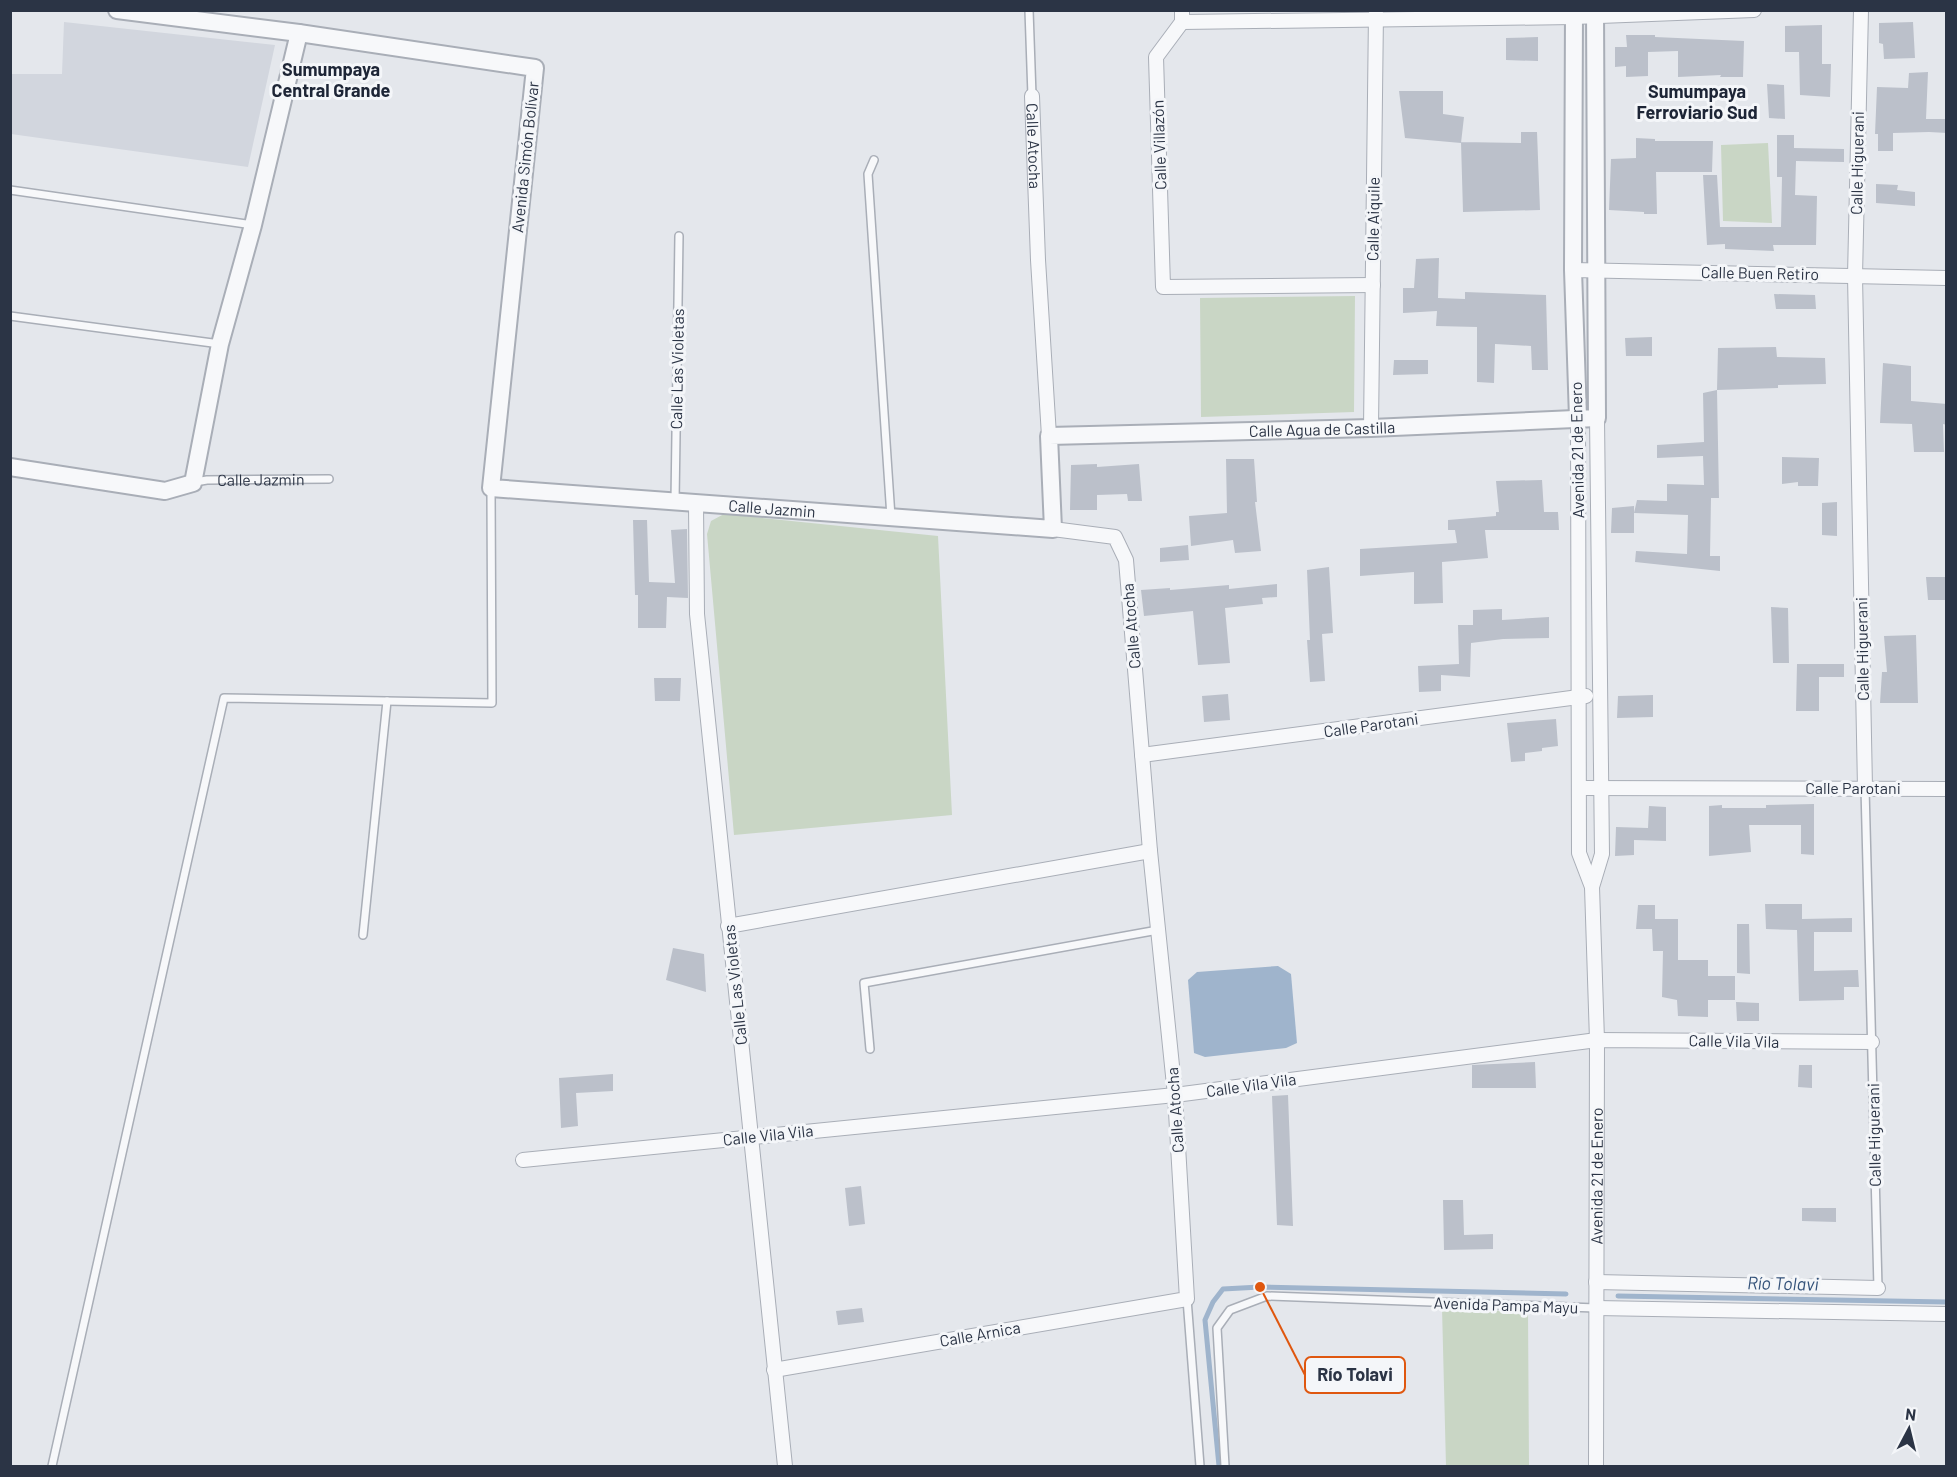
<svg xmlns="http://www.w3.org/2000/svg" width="1957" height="1477" viewBox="0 0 1957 1477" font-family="Barlow,sans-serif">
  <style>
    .built { fill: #d2d6de }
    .green { fill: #c9d6c5 }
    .water { fill: #9fb4cc }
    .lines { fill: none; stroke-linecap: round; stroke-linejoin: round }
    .stream { stroke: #9fb4cc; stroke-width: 5 }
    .building { fill: #bbc0ca }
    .service-casing { stroke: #a9aeb7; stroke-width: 10 }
    .minor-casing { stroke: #a9aeb7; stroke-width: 16 }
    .tertiary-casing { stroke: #a9aeb7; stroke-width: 20 }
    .service { stroke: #f7f8fa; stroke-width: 7 }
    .minor { stroke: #f7f8fa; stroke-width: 14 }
    .tertiary { stroke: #f7f8fa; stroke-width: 16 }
    .labels { text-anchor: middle; stroke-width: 6; stroke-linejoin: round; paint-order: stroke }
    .street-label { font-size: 16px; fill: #2b3445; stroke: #f4f6f9 }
    .neighbourhood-label { font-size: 18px; font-weight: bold; fill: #1d2536; stroke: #f4f6f9 }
    .water-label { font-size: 18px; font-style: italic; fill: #34527a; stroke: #f4f6f9 }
    .leader { fill: none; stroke: #df570f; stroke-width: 2 }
    .callout-dot { fill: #df570f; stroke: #f4f6f9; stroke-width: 2 }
    .callout { fill: #f4f6f9; stroke: #df570f; stroke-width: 2 }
    .callout-label { font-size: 18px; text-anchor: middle; font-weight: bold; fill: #2b3445 }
  </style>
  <rect width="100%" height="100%" fill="#e4e7ec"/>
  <path class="built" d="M64,22L275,45L248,167L11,134V74H62Z"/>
  <path class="green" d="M1768,143L1772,223L1723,221L1721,145Z
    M1355,296L1354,412L1201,417L1200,298Z
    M724,514L938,536L952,815L734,835L707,534L711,521Z
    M1442,1308L1528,1312L1529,1466H1446Z"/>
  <path class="water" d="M1278,966L1291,974L1297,1043L1286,1048L1205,1057L1194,1053L1188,980L1197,972Z"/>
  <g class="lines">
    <path class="stream" d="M1618,1296L1946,1302
      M1219,1466L1205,1320L1213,1302L1223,1289L1260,1287L1566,1294"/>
  </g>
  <path class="building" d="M1913,22L1915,58L1884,59L1883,44L1879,43V23Z
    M1822,25V64H1831L1830,97L1800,95L1799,52H1785V26Z
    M1626,35H1655V37L1744,41L1743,77H1720L1721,75L1678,77V51L1648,52V76L1626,77V66L1615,67V47H1627Z
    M1538,37V61L1506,60V38Z
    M1928,72L1926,119H1947V133L1929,132L1893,133V151H1878V134H1875L1877,87L1908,88L1909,73Z
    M1767,84L1784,85L1785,119L1769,118Z
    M1399,91H1443V114L1464,117L1461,143L1405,138Z
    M1521,132H1537L1540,210L1463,212L1461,142L1521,143Z
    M1777,135H1794V148L1844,149V162L1796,161L1795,195L1817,196L1816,245H1773L1774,251L1725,249V244L1707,245L1703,175H1717L1720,227H1781L1782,177H1777Z
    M1636,138L1655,139V141H1713L1712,172H1656L1657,214H1644V212L1609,210L1611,159L1636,158Z
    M1876,184L1898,185L1897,190L1915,192V206L1876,203Z
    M1439,258L1438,298L1465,299V292L1546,295L1548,370H1532L1531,346L1495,344L1494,383L1477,382V327L1436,326L1437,311L1403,313V288H1414L1416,259Z
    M1774,294L1815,295L1816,309H1776Z
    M1652,337V356H1626L1625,338Z
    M1776,347L1777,357L1825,358L1826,384L1778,385V388L1717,390L1718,348Z
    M1394,360H1428V374L1393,375Z
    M1883,363L1911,366V401L1947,404V425L1943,424L1944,452H1914L1912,424L1880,423Z
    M1717,390L1719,498H1711L1710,556H1720V571L1635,562L1636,551L1687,554L1688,515L1634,513L1637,500L1667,501V484L1704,485L1703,456L1657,458V445L1704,442L1703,393Z
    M1782,457L1819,458L1818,486H1798V482L1782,484Z
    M1226,459H1254L1257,502H1255L1261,551L1235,553L1233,540L1191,546L1189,516L1227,513Z
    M1097,464V467L1139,464L1142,501H1128L1127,494L1097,495V510H1070L1071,465Z
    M1542,480L1544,512H1558L1559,530H1485L1488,558L1442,562L1443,603L1414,604V572L1360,576V549L1457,543L1455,530H1448V520L1496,516V512H1499L1496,481Z
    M1837,502V536L1822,535V503Z
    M1634,506V533H1611L1612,508Z
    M633,520H647L649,582L675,583L671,530L687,529L688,598L667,597L666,628H638V595H635Z
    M1188,545L1189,560L1160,562V548Z
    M1329,567L1333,633L1322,634L1325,681L1310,682L1307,640H1310L1307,570Z
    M1926,577H1947V600H1928Z
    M1277,584V597L1262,598L1263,604L1225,608L1230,663L1198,665L1193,611L1144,616L1141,590L1170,588V590L1229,585V589Z
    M1771,607L1788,608L1789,663H1773Z
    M1502,609V620L1549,617V638L1503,639L1471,643L1470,677L1441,675V691L1419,692L1418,666L1459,664L1458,625H1473V610Z
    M1916,635L1918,703H1880L1882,672H1887L1884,636Z
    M1797,664H1844V677H1819V711H1796Z
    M654,678H681L680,701H655Z
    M1228,694L1230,720L1204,722L1202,696Z
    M1653,695V717L1617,718L1618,696Z
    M1556,719L1558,746L1542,748V751L1525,753V761L1511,762L1507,723Z
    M1814,804V855L1801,854V825H1749L1751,852L1709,856V806L1722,805V808H1766V805Z
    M1649,806L1666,807V841L1634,840V855L1615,856L1616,827L1648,828Z
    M1765,904H1802V919L1852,918V932H1814V971L1858,970L1859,987H1844V1000L1799,1001L1797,930L1766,929Z
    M1638,905H1655V919H1678V960H1708V976H1735V1000H1708V1017L1678,1016L1677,1000L1662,997L1663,951H1653L1652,929H1636Z
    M1737,924H1749L1750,974L1737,973Z
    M673,948L704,954L706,992L666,980Z
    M1736,1002L1759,1003V1021H1737Z
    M1535,1062L1536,1088H1472V1065Z
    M1799,1065H1812V1088L1798,1087Z
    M613,1074V1091L576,1093L578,1126L561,1128L559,1078Z
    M1288,1095L1293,1226L1277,1225L1272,1096Z
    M861,1186L865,1224L849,1226L845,1188Z
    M1443,1200H1463L1464,1235L1493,1234V1249L1444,1250Z
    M1802,1208H1836V1222L1802,1221Z
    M862,1308L864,1322L838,1325L836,1311Z"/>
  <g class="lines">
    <defs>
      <g id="service">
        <path d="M1029,10L1032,96"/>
        <path d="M874,160L868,174L891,517"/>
        <path d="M10,190L253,225"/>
        <path d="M10,316L220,344"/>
        <path id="s1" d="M195,482L207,480L329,479"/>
        <path d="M675,501L679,236"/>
        <path d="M1865,788L1878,1288"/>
        <path d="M363,935L387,701"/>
        <path d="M870,1049L864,983L1158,930"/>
        <path d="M1187,1299L1200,1466"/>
        <path d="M52,1466L224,698L492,703L491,489"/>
        <path d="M1225,1466L1217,1328L1230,1310L1267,1296L1596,1308"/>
      </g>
      <g id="minor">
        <path d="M1182,10V22L1156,57L1163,287L1373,285"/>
        <path d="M1861,10L1855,276L1865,788"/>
        <path d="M1182,22L1574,17L1754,10"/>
        <path id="s2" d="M1032,96L1038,260L1049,436"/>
        <path d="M1573,270L1946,278"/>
        <path d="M1578,418L1579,853L1592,887"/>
        <path d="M1371,428L1376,13"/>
        <path d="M696,503L697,614L785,1466"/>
        <path d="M1142,755L1586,696"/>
        <path d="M1579,788L1946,789"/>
        <path d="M728,926L1150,851"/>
        <path d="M523,1160L1175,1095L1597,1040L1872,1042"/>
        <path d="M1596,1282L1878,1288"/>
        <path d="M1596,1308L1946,1314"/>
        <path d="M774,1370L1187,1299L1175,1095L1150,851L1126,560L1115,537L1053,529"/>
        <path id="s3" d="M1596,1466L1597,1040L1592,887L1602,854L1597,418"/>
      </g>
      <g id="tertiary">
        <path id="s4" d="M117,10L299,33L535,68L491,488L1053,529L1049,436L1371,428L1597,418L1595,10"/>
        <path d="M1574,10L1573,270L1578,418"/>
        <path d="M10,467L165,491L193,483L220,344L253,225L299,33"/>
      </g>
    </defs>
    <use href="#service" class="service-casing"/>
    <use href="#minor" class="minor-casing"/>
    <use href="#tertiary" class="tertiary-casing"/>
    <use href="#service" class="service"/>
    <use href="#minor" class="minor"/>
    <use href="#tertiary" class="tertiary"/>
  </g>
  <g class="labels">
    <g class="street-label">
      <text dy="6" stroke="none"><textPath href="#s2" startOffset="50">Calle Atocha</textPath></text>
      <text transform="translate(1159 145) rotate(-92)" y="6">Calle Villazón</text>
      <text transform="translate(525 157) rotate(-84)" y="6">Avenida Simón Bolívar</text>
      <text transform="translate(1857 163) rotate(-89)" y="6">Calle Higuerani</text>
      <text transform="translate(1373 219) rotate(-89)" y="6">Calle Aiquile</text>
      <text transform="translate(1760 273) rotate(1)" y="6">Calle Buen Retiro</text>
      <text transform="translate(677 369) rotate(-89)" y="6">Calle Las Violetas</text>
      <text dy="6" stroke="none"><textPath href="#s4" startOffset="1774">Calle Agua de Castilla</textPath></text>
      <text transform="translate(1577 450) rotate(-91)" y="6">Avenida 21 de Enero</text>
      <text dy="6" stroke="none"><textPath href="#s1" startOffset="66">Calle Jazmin</textPath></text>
      <text dy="6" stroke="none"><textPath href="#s4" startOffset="1126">Calle Jazmin</textPath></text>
      <text transform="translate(1131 626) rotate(-95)" y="6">Calle Atocha</text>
      <text transform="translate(1862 649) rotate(-91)" y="6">Calle Higuerani</text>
      <text transform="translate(1371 725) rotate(-8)" y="6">Calle Parotani</text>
      <text x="1853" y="794">Calle Parotani</text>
      <text transform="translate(735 985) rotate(-96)" y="6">Calle Las Violetas</text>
      <text transform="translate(1734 1041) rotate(1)" y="6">Calle Vila Vila</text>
      <text transform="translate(1251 1085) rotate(-8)" y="6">Calle Vila Vila</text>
      <text transform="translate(1175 1110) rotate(-94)" y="6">Calle Atocha</text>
      <text transform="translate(768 1135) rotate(-6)" y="6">Calle Vila Vila</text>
      <text transform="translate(1874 1135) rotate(-91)" y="6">Calle Higuerani</text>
      <text dy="6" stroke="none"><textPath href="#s3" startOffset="290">Avenida 21 de Enero</textPath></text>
      <text transform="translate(1506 1305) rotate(2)" y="6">Avenida Pampa Mayu</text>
      <text transform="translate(980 1334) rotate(-10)" y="6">Calle Arnica</text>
    </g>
    <g class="neighbourhood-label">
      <text x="331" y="76">Sumumpaya<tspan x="331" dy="21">Central Grande</tspan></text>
      <text x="1697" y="98">Sumumpaya<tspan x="1697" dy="21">Ferroviario Sud</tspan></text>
    </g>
    <g class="water-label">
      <text transform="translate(1783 1284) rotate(1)" y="6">Río Tolavi</text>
    </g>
  </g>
  <path class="leader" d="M1260 1287L1305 1375"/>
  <circle class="callout-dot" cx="1260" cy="1287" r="6"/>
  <rect class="callout" x="1305" y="1357" width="100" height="36" rx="6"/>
  <g class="callout-label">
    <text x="1355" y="1381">Río Tolavi</text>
  </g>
  <rect width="1957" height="1477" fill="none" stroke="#2b3445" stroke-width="24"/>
  <g transform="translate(1909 1429) rotate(7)" stroke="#f4f6f9" stroke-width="4.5" paint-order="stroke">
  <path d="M0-4.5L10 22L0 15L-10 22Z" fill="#2b3445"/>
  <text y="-9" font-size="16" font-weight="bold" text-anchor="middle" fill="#2b3445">N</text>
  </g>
</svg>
